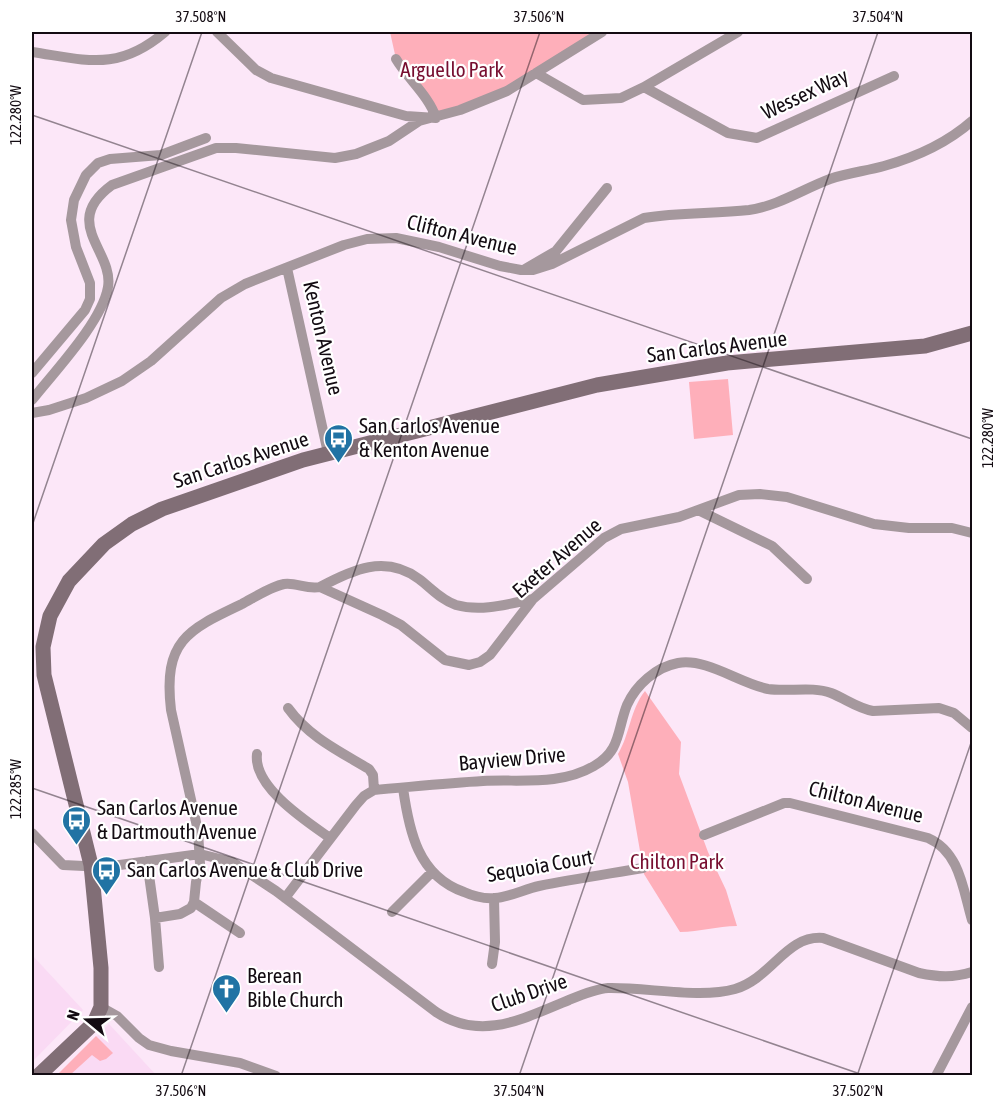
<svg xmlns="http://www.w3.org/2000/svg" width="1004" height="1107" viewBox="0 0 1004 1107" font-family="'Asap Condensed',sans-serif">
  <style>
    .built { fill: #fadaf4 }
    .green { fill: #feafba }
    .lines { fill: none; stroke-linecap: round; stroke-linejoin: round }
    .street { stroke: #a5989d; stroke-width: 10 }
    .secondary { stroke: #816e76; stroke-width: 15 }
    .ticks { fill: none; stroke: #130b12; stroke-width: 1.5; stroke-opacity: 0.45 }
    .labels { text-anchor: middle; stroke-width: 4.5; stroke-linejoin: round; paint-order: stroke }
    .park-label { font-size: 21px; fill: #770e30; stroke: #fff }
    .street-label { font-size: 21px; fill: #130b12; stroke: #fff }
    .poi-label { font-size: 21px; fill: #130b12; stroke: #fff; text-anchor: start }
    .neatline { fill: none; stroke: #130b12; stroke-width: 2 }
    .ticks-label { font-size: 15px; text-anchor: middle; fill: #130b12 }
  </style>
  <rect width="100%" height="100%" fill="#fce7f8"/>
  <path class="built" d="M32,955L83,1010L32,1062Z
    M109,1024L156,1075L57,1076Z"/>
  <path class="green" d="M390,32H602L536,73L436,118L396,59Z
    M728,379L733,435L694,439L689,382Z
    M645,691L681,742L679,774L708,852L726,890L737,926C717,926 700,932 680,932L644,874L628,782L618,754C630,734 630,710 645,691Z
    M96,1036L113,1053L106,1059L100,1061L92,1055L70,1075H57Z"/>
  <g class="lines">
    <path class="street" d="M217,32L256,70L271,78L406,116L436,118C429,96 408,79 396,59
      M32,52C87,60 118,72 165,32
      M536,73L583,100L621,98L644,87L728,133L757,138L894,76
      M644,87L738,32
      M287,268L328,453
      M525,269L556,251L607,188
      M32,373L85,310L90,299V283L76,247L71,220L74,200L86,175L98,163L110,159L161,155L206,138
      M32,400C54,372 102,322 108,287C114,251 60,223 112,185L216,148H236L335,158L356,154L389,141L419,121L460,110L507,91L602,32
      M32,413L49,410L86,398L122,381L151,361L221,298L245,284L344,245L367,239L396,238L439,247L500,266L521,270H533L552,264L644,218C679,212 714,214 749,210C778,206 803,189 830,179C847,173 866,171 884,166C916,157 947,143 972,121
      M698,510L772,546L807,579
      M320,587C352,570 385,554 419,579C431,588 441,600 456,605C482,612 508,604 533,599
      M288,708C309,737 339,751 369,769L373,775L374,790
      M257,754C253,787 306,821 330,838
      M403,788C409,831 418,876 464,892C473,896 485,899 495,898C510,897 525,889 539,886C574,879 608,874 643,868
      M32,833L63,865L105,867L200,854L232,862L276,891L436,1012C482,1042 524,1018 569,1000C581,995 595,989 608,988C646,987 700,999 735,989C772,978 786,935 823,938L919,973C938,977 953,978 972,972
      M704,835L784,803H790L928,838C960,852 963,890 972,920
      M147,861L155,918L159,967
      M285,898L356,805L364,796L374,790C410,787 447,783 483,781C520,779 560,786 594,766C621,751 617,730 627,705C636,685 656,667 678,663C707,658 739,683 768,689C788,692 812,686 831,693C846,699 857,708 873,711L939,708L954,713L972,728
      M194,902L240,933
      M392,912L432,872
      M155,918L180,914L191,908L194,902L196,882L200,864L198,831L171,710C163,641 187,630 242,604C255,597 270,587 284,584C296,582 307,590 320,587L382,615L401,625L445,660L469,665L480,662L490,655L533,599L604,538L621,529L679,517L739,495L760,494L787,497L874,524L909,528H952L972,533
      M492,964L495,942L494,898
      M101,1007L117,1016L139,1038L149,1045L171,1051L240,1063L276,1076
      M936,1076L972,1007"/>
    <path class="secondary" d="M38,1076L94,1023L101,1007V968L91,865L44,675L43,647L50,616L69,581L104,544L132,524L162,509L303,460L597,385L727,363L925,346L972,333"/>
  </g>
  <path class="ticks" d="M32,115L972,439M32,526L202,32M32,788L866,1076M181,1076L540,32M519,1076L878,32M857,1076L972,740"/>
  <defs>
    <symbol id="bus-pin" viewBox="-11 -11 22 30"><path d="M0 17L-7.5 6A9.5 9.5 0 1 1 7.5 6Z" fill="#2173a4" stroke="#fff"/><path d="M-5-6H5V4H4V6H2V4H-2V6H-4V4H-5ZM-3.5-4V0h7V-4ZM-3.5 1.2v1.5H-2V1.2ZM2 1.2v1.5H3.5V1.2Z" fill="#fff"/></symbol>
    <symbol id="church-pin" viewBox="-11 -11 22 30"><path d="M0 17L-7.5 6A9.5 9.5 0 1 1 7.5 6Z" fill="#2173a4" stroke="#fff"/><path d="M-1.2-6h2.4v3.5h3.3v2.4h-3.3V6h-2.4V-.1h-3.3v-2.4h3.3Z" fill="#fff"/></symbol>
  </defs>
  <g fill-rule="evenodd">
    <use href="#bus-pin" x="322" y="422" width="33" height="45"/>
    <use href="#bus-pin" x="60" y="804" width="33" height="45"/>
    <use href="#bus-pin" x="90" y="854" width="33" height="45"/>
    <use href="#church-pin" x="210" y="972" width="33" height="45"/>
  </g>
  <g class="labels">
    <g class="park-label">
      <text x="452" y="77">Arguello Park</text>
      <text x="677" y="869">Chilton Park</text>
    </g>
    <g class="street-label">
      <text transform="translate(805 94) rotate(-25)" y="7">Wessex Way</text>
      <text transform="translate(462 235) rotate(14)" y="7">Clifton Avenue</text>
      <text transform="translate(323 338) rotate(77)" y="7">Kenton Avenue</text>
      <text transform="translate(717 347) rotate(-7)" y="7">San Carlos Avenue</text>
      <text transform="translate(241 460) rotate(-18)" y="7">San Carlos Avenue</text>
      <text transform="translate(557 558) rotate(-41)" y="7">Exeter Avenue</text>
      <text transform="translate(512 759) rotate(-5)" y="7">Bayview Drive</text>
      <text transform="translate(866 802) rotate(14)" y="7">Chilton Avenue</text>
      <text transform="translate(540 866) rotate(-10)" y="7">Sequoia Court</text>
      <text transform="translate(529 993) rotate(-19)" y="7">Club Drive</text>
    </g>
    <g class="poi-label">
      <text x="359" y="433">San Carlos Avenue<tspan x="359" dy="24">&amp; Kenton Avenue</tspan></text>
      <text x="97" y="815">San Carlos Avenue<tspan x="97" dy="24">&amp; Dartmouth Avenue</tspan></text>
      <text x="127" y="877">San Carlos Avenue &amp; Club Drive</text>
      <text x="247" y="983">Berean<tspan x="247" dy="24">Bible Church</tspan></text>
    </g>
  </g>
  <rect width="1004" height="1107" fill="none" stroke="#ffffff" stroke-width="66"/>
  <g transform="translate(87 1020) rotate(289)" stroke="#ffffff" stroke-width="4.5" paint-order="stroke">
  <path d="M0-4.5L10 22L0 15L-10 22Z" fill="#130b12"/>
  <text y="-9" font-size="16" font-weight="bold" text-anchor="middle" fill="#130b12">N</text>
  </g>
  <rect x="33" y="33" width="938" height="1041" class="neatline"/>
  <g class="ticks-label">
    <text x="201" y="22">37.508°N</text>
    <text x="539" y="22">37.506°N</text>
    <text x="878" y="22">37.504°N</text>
    <text transform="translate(16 115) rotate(-90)" y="5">122.280°W</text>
    <text transform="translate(988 438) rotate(-90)" y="5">122.280°W</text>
    <text transform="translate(16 789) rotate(-90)" y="5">122.285°W</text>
    <text x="181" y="1096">37.506°N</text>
    <text x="519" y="1096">37.504°N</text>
    <text x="858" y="1096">37.502°N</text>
  </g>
</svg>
